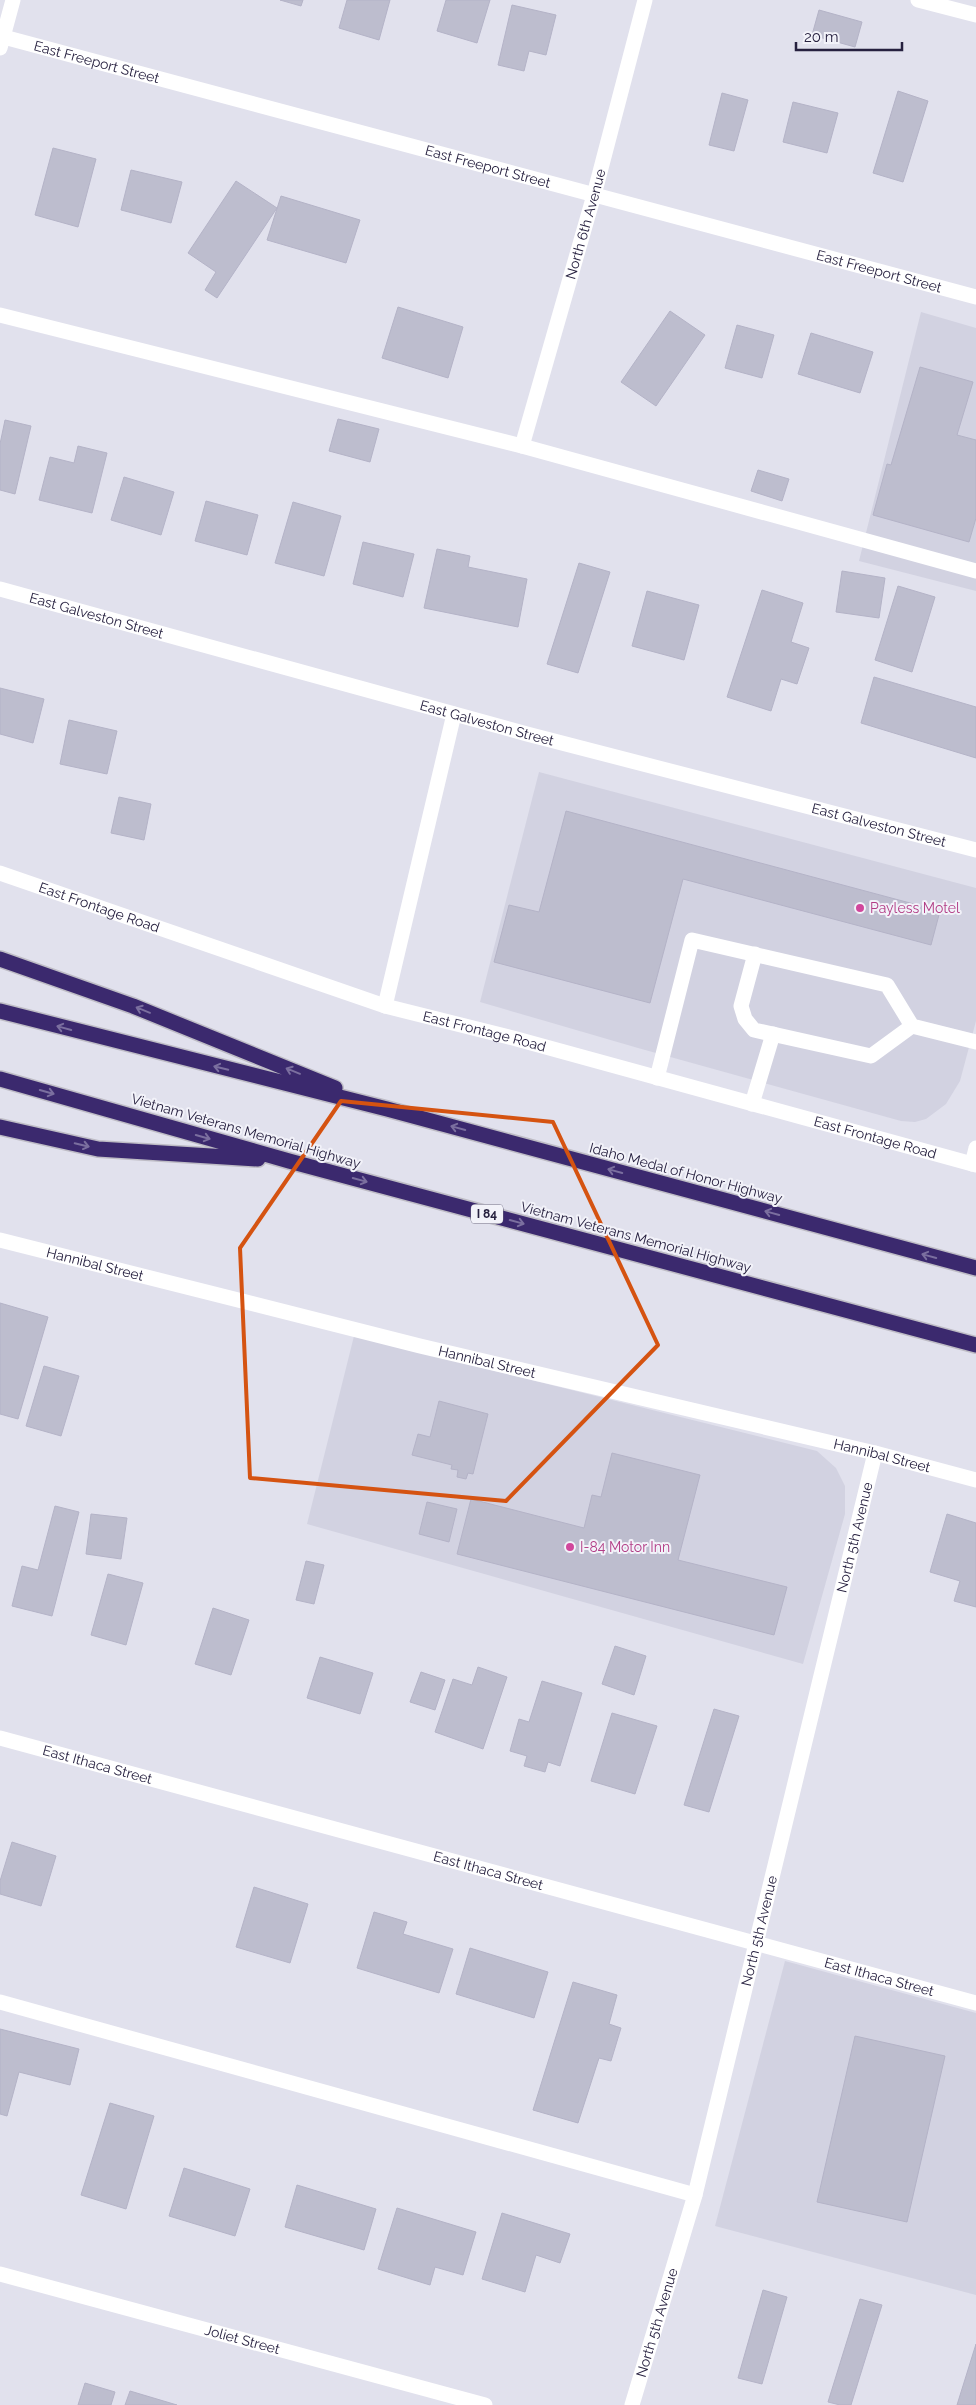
<svg xmlns="http://www.w3.org/2000/svg" width="976" height="2405" viewBox="0 0 976 2405" font-family="Raleway,sans-serif">
  <style>
    .built { fill: #d2d2e1 }
    .building { fill: #bdbdce; stroke: #b4b3c7 }
    .lines { fill: none; stroke-linecap: round; stroke-linejoin: round }
    .highway-casing { stroke: #bebcc5; stroke-width: 18 }
    .minor { stroke: #fff; stroke-width: 15 }
    .highway { stroke: #3b296e; stroke-width: 15 }
    .oneway { stroke: #7b6f9f }
    .marked { fill: none; stroke: #d55311; stroke-width: 4; stroke-linejoin: round }
    .hotel-dot { fill: #d1479c; stroke: #f2f2f9; stroke-width: 2 }
    .labels { text-anchor: middle; stroke-width: 4; stroke-linejoin: round; paint-order: stroke }
    .shield { fill: #f2f2f9; stroke: #635f77; stroke-width: 1 }
    .shield-label { font-size: 12px; font-weight: bold; fill: #26203f }
    .street-label { font-size: 14px; fill: #26203f; stroke: #f2f2f9 }
    .hotel-label { font-size: 14px; fill: #b23c85; stroke: #f2f2f9; text-anchor: start }
  </style>
  <rect width="100%" height="100%" fill="#e1e1ed"/>
  <path class="built" d="M921,312L976,328V591L859,561Z
    M539,772L976,888V1021L960,1081L946,1104L926,1119L915,1122L901,1121L638,1048L480,1002Z
    M354,1336L817,1451L836,1468L845,1486V1514L803,1664L307,1524Z
    M785,1961L976,2013V2295L715,2226Z"/>
  <path class="building" d="M280,0H303L301,6Z
    M347,0H390L379,40L339,28Z
    M446,0H490L477,43L437,31Z
    M512,5L556,15L546,55L529,51L524,71L498,65Z
    M819,10L862,22L855,47L812,35Z
    M898,91L928,101L903,182L873,173Z
    M722,93L748,100L734,151L709,145Z
    M793,102L838,113L827,153L783,142Z
    M53,148L96,159L78,227L35,215Z
    M131,170L182,182L171,223L121,210Z
    M236,181L277,208L217,298L205,290L216,272L188,253Z
    M281,196L360,220L346,263L267,240Z
    M398,307L463,327L448,378L382,358Z
    M670,311L705,335L656,406L621,382Z
    M737,325L774,335L762,378L725,368Z
    M811,333L873,352L860,393L798,374Z
    M920,367L973,382L957,435L976,440V518L969,542L873,515L887,464L891,465Z
    M338,419L379,429L370,462L329,451Z
    M5,420L31,426L15,494L0,490V444Z
    M78,446L107,453L92,513L39,500L50,457L74,463Z
    M758,470L789,479L782,501L751,491Z
    M124,477L174,492L161,535L111,520Z
    M206,501L258,515L247,555L195,541Z
    M293,502L341,516L324,576L275,563Z
    M363,542L414,554L403,597L353,584Z
    M437,549L470,556L468,567L527,579L518,627L424,608Z
    M579,563L610,572L578,673L547,664Z
    M842,571L885,578L879,618L836,612Z
    M898,586L935,597L912,672L875,660Z
    M762,590L803,603L791,642L809,648L797,684L781,679L771,711L727,697Z
    M647,591L699,605L684,660L632,646Z
    M874,677L976,707V758L861,723Z
    M0,688L44,699L33,743L0,734Z
    M69,720L117,731L107,774L60,764Z
    M119,797L151,804L144,840L111,833Z
    M566,811L940,911L931,945L683,879L650,1003L494,962L509,905L539,912Z
    M0,1303L48,1317L18,1419L0,1414Z
    M44,1366L79,1376L61,1436L26,1426Z
    M439,1401L488,1414L473,1474L468,1473L466,1479L457,1477L458,1470L451,1469L452,1465L412,1455L418,1434L430,1437Z
    M612,1453L700,1475L678,1560L787,1587L774,1635L457,1554L471,1499L584,1528L592,1495L601,1497Z
    M427,1502L457,1509L449,1542L419,1534Z
    M55,1506L79,1512L52,1616L12,1606L22,1566L38,1570Z
    M91,1514L127,1518L121,1559L86,1554Z
    M947,1514L976,1523V1607L954,1601L960,1581L930,1572Z
    M306,1561L324,1565L314,1604L296,1600Z
    M108,1574L143,1583L126,1645L91,1635Z
    M213,1608L249,1620L231,1675L195,1664Z
    M615,1646L646,1656L634,1695L602,1684Z
    M320,1657L373,1673L360,1714L307,1698Z
    M478,1667L507,1677L483,1749L435,1732L453,1679L472,1685Z
    M421,1672L445,1680L435,1710L410,1702Z
    M542,1681L582,1693L560,1766L548,1762L545,1772L524,1766L527,1756L510,1751L519,1719L529,1722Z
    M714,1709L739,1716L709,1812L684,1805Z
    M612,1713L657,1726L635,1794L591,1781Z
    M12,1842L56,1856L41,1906L0,1894V1881Z
    M254,1887L308,1904L290,1963L236,1947Z
    M374,1912L407,1922L403,1934L453,1949L439,1993L357,1968Z
    M470,1948L548,1972L534,2018L456,1994Z
    M573,1982L617,1995L609,2024L621,2028L611,2061L599,2058L578,2123L533,2110Z
    M0,2029L79,2049L70,2085L19,2072L7,2116L0,2114Z
    M855,2036L945,2056L907,2222L817,2202Z
    M110,2103L154,2116L126,2209L81,2195Z
    M184,2168L250,2189L235,2236L169,2216Z
    M297,2185L376,2209L364,2250L285,2227Z
    M397,2208L476,2232L463,2275L435,2267L430,2285L378,2269Z
    M502,2213L570,2234L560,2263L536,2255L525,2292L482,2279Z
    M763,2290L787,2297L762,2384L738,2378Z
    M860,2299L882,2305L851,2405H840L828,2402Z
    M976,2344V2405H957Z
    M85,2383L115,2392L111,2405H78Z
    M130,2391L177,2405H125Z"/>
  <g class="lines">
    <defs>
      <path id="highway" d="M0,959L133,1006L335,1088
        M0,1011L387,1109L976,1268
        M0,1079L289,1161L976,1345
        M0,1127L98,1149L258,1159"/>
    </defs>
    <use href="#highway" class="highway-casing"/>
    <g class="minor">
      <path d="M918,0L976,15"/>
      <path id="s1" d="M0,36L976,297"/>
      <path d="M0,48L13,0"/>
      <path d="M0,315L522,446L976,571"/>
      <path id="s2" d="M522,446L594,195L645,0"/>
      <path id="s3" d="M0,589L527,734L976,850"/>
      <path id="s4" d="M0,873L385,1006L513,1038L976,1165"/>
      <path d="M755,954L741,1006L745,1019L754,1030L871,1056L912,1026"/>
      <path d="M385,1006L454,714"/>
      <path d="M657,1078L692,940L887,985L912,1026L976,1042"/>
      <path d="M752,1104L773,1034"/>
      <path d="M972,1164L976,1148"/>
      <path id="s5" d="M0,1240L420,1346L875,1453L976,1480"/>
      <path id="s6" d="M0,1738L976,2003"/>
      <path d="M0,2002L695,2195"/>
      <path id="s7" d="M0,2274L485,2405"/>
      <path id="s8" d="M632,2405L695,2195L875,1453"/>
    </g>
    <use href="#highway" class="highway"/>
  </g>
  <defs><path id="oneway-shaft" d="M-6 0H5M1.5-3L5.5 0L1.5 3" fill="none" stroke-width="1.6" stroke-linecap="round" stroke-linejoin="round" transform="scale(1.25)"/></defs>
  <g class="oneway">
    <use href="#oneway-shaft" transform="translate(143 1010) rotate(-158)"/>
    <use href="#oneway-shaft" transform="translate(64 1028) rotate(-165)"/>
    <use href="#oneway-shaft" transform="translate(221 1068) rotate(-166)"/>
    <use href="#oneway-shaft" transform="translate(293 1071) rotate(-158)"/>
    <use href="#oneway-shaft" transform="translate(47 1092) rotate(16)"/>
    <use href="#oneway-shaft" transform="translate(458 1128) rotate(-165)"/>
    <use href="#oneway-shaft" transform="translate(203 1137) rotate(16)"/>
    <use href="#oneway-shaft" transform="translate(82 1145) rotate(13)"/>
    <use href="#oneway-shaft" transform="translate(615 1171) rotate(-165)"/>
    <use href="#oneway-shaft" transform="translate(360 1180) rotate(15)"/>
    <use href="#oneway-shaft" transform="translate(772 1213) rotate(-165)"/>
    <use href="#oneway-shaft" transform="translate(517 1222) rotate(15)"/>
    <use href="#oneway-shaft" transform="translate(929 1256) rotate(-165)"/>
  </g>
  <path class="marked" d="M341,1101L553,1122L658,1345L506,1501L250,1478L240,1248Z"/>
  <g class="hotel-dot">
    <circle cx="860" cy="908" r="5"/>
    <circle cx="570" cy="1547" r="5"/>
  </g>
  <g class="labels">
    <rect class="shield" x="471" y="1204.5" width="32" height="19" rx="4"/>
    <g class="shield-label">
      <text x="487" y="1218">I 84</text>
    </g>
    <g class="street-label">
      <text dy="5" stroke="none"><textPath href="#s1" startOffset="100">East Freeport Street</textPath></text>
      <text dy="5" stroke="none"><textPath href="#s1" startOffset="505">East Freeport Street</textPath></text>
      <text dy="5" stroke="none"><textPath href="#s2" startOffset="231">North 6th Avenue</textPath></text>
      <text dy="5" stroke="none"><textPath href="#s1" startOffset="910">East Freeport Street</textPath></text>
      <text dy="5" stroke="none"><textPath href="#s3" startOffset="100">East Galveston Street</textPath></text>
      <text dy="5" stroke="none"><textPath href="#s3" startOffset="505">East Galveston Street</textPath></text>
      <text dy="5" stroke="none"><textPath href="#s3" startOffset="910">East Galveston Street</textPath></text>
      <text dy="5" stroke="none"><textPath href="#s4" startOffset="105">East Frontage Road</textPath></text>
      <text dy="5" stroke="none"><textPath href="#s4" startOffset="510">East Frontage Road</textPath></text>
      <text transform="translate(246 1131) rotate(16)" y="5">Vietnam Veterans Memorial Highway</text>
      <text dy="5" stroke="none"><textPath href="#s4" startOffset="915">East Frontage Road</textPath></text>
      <text transform="translate(686 1173) rotate(15)" y="5">Idaho Medal of Honor Highway</text>
      <text transform="translate(636 1237) rotate(15)" y="5">Vietnam Veterans Memorial Highway</text>
      <text dy="5" stroke="none"><textPath href="#s5" startOffset="98">Hannibal Street</textPath></text>
      <text dy="5" stroke="none"><textPath href="#s5" startOffset="502">Hannibal Street</textPath></text>
      <text dy="5" stroke="none"><textPath href="#s5" startOffset="908">Hannibal Street</textPath></text>
      <text dy="5" stroke="none"><textPath href="#s8" startOffset="896">North 5th Avenue</textPath></text>
      <text dy="5" stroke="none"><textPath href="#s6" startOffset="101">East Ithaca Street</textPath></text>
      <text dy="5" stroke="none"><textPath href="#s6" startOffset="506">East Ithaca Street</textPath></text>
      <text dy="5" stroke="none"><textPath href="#s8" startOffset="491">North 5th Avenue</textPath></text>
      <text dy="5" stroke="none"><textPath href="#s6" startOffset="911">East Ithaca Street</textPath></text>
      <text dy="5" stroke="none"><textPath href="#s8" startOffset="86">North 5th Avenue</textPath></text>
      <text dy="5" stroke="none"><textPath href="#s7" startOffset="251">Joliet Street</textPath></text>
    </g>
    <g class="hotel-label">
      <text x="870" y="913">Payless Motel</text>
      <text x="580" y="1552">I-84 Motor Inn</text>
    </g>
  </g>
  <path d="M796 42v8h106v-8" fill="none" stroke="#26203f" stroke-width="2.5"/>
  <text x="804" y="42" font-size="15" fill="#26203f" stroke="#f2f2f9" stroke-width="4" paint-order="stroke">20 m</text>
</svg>
